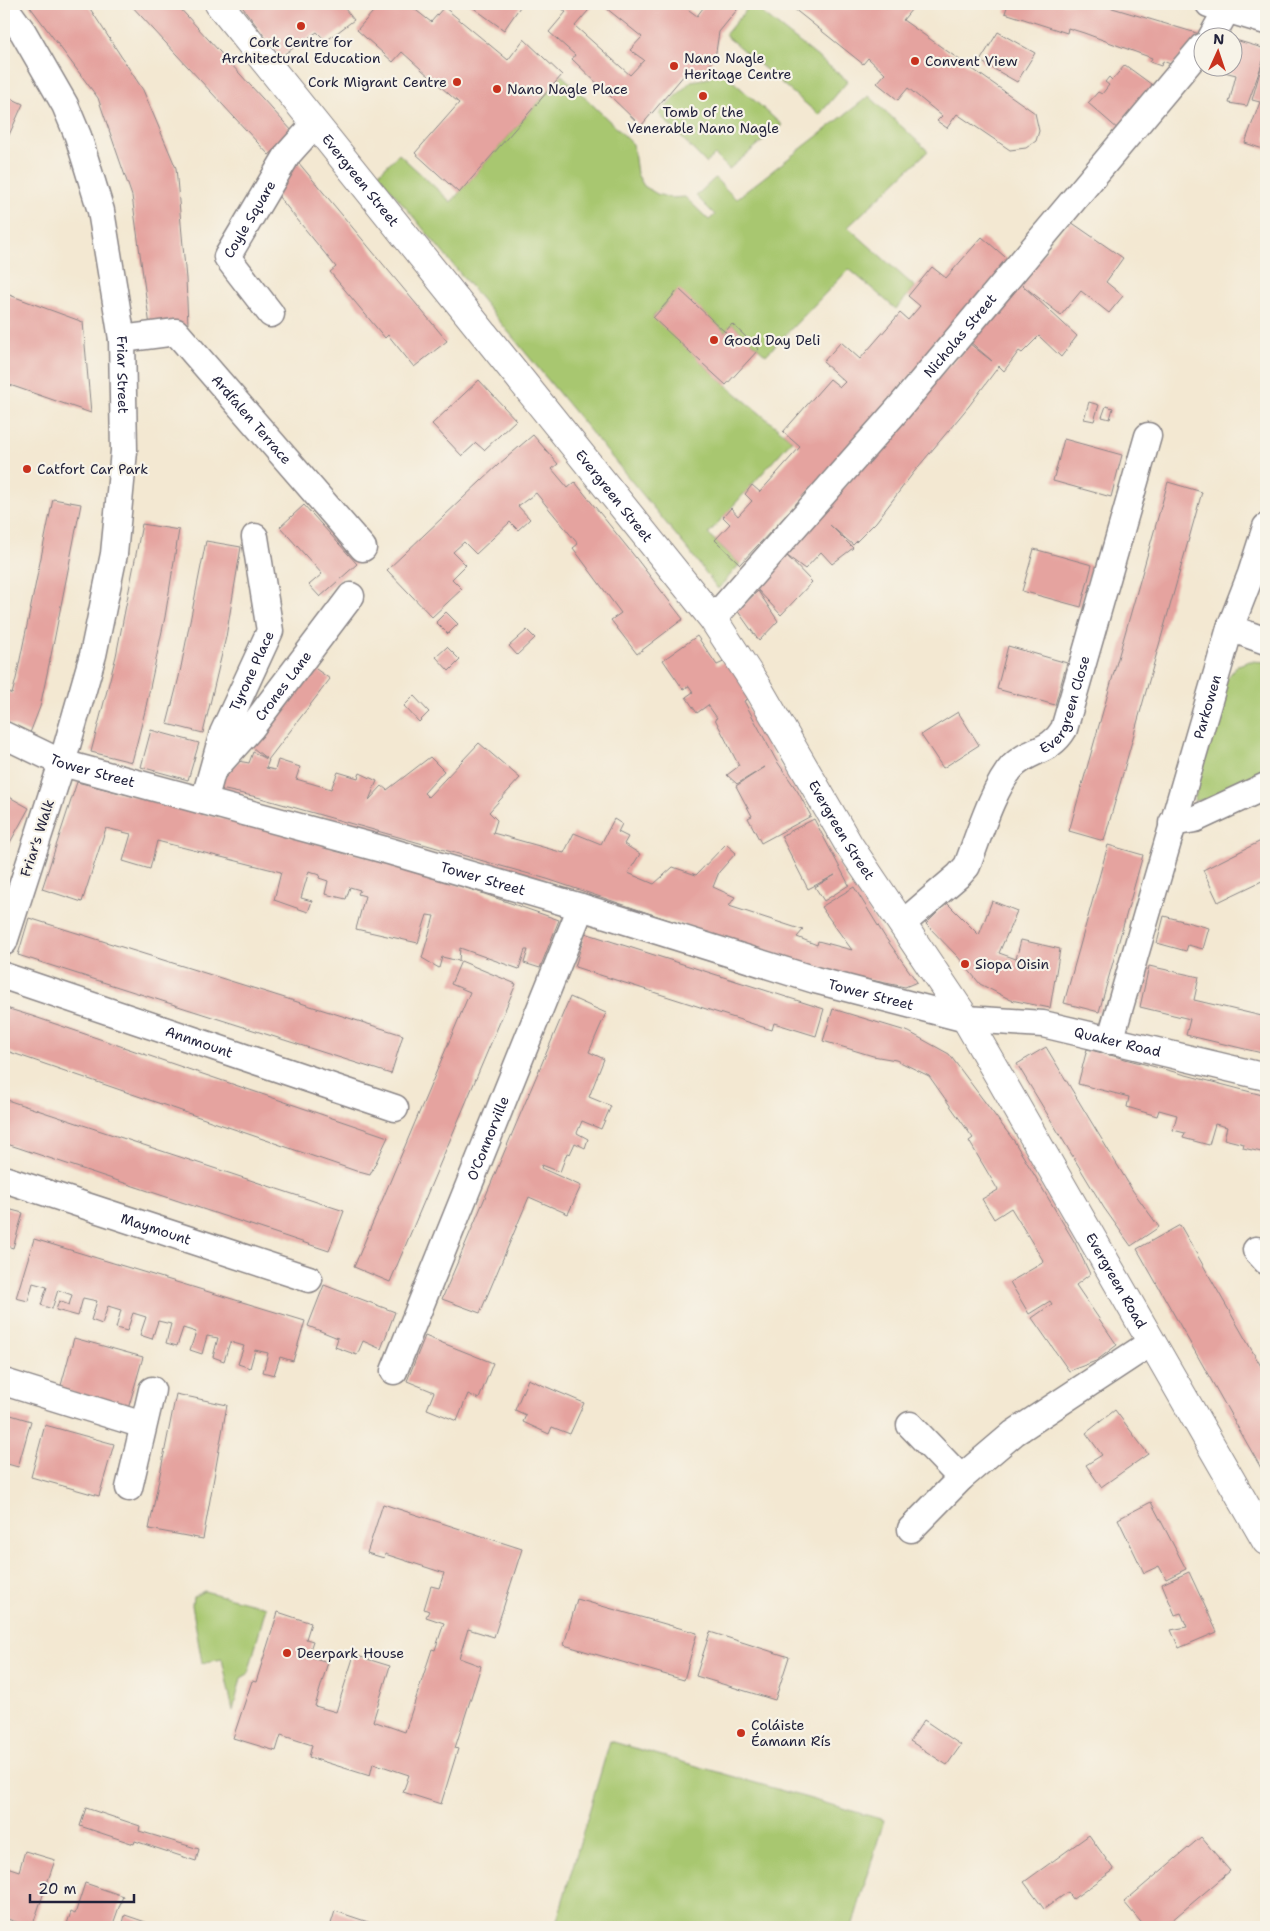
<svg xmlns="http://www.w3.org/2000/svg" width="1270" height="1931" viewBox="0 0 1270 1931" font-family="'Shantell Sans',sans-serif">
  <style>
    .green { fill: #a8c76f; stroke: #657455 }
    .building { fill: #e5a39f }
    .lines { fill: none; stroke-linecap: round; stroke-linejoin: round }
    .street-casing { stroke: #8a8586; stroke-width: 29 }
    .secondary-casing { stroke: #8a8586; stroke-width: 30 }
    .street { stroke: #fff; stroke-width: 26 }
    .secondary { stroke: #fff; stroke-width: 28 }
    .poi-dot { fill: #c8321e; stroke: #f7f3e8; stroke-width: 2 }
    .labels { text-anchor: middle; stroke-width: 4.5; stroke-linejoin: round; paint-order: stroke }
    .poi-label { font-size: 14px; fill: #22223b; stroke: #f7f3e8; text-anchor: start }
    .street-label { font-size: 14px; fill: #22223b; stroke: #f7f3e8 }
  </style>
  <rect width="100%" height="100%" fill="#f7f3e8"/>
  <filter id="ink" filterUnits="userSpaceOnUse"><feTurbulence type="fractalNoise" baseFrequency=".02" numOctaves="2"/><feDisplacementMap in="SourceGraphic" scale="10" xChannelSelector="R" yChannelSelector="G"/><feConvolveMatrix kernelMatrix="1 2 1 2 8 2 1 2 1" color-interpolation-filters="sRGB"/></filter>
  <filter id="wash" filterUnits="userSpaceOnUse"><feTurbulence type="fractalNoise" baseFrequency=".0096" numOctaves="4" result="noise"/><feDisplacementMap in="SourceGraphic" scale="20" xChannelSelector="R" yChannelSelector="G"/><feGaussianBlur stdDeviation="1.12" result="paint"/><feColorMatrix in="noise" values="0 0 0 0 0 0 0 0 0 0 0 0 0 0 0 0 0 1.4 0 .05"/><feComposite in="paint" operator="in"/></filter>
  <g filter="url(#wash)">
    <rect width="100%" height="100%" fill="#f3e8d2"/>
    <path class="green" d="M751,4L848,81L819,115L725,35Z
      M718,68L782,125L729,169L715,155L706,163L659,114L691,81L709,78Z
      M562,75L633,144L637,174L644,186L657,194L671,198L685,197L709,220L715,215L696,196L715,178L736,199L869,96L928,151L848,227L915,287L896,309L849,269L766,355L732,324L725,332L679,290L653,317L726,385L792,440L708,534L740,564L718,589L690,552L378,174L399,154L451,202Z
      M1250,661L1266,662V770C1246,781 1216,800 1194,801L1227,678L1238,665Z
      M204,1591L266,1607L248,1674L241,1678L233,1711L222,1659L202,1663L192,1605L193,1597Z
      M610,1741L884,1820L852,1927H555Z"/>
    <g id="blocks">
      <path class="building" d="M28,4H87L143,90L176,168L186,279L188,325L150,326L132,196L98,98Z
        M130,4H176L294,133L269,155Z
        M240,4H341L354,20L326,41L317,32L280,57Z
        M380,4H408L431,22L444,7L508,60L524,39L562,75L459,193L415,153L459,103L402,52L393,62L357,30Z
        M468,4H522L504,30Z
        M556,4H594L575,26L630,75L644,60L630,50L642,37L601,4H681L697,16L706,4L741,5L719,32L716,52L706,72L685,74L641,126L572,59L575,55L549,32L566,12Z
        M788,4H916L903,20L1035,113L1039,131L1036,141L1026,148L1010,150L957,114L947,128L937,121L942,116L908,88L898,100L877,83L885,74L868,58L863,64Z
        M1008,4H1099L1203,35L1173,65L1163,61L1161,66L1150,62L1152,58L1141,54L1084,33L1068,28L1067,33L1005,13Z
        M998,32L1035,53L1017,82L980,61Z
        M1232,39L1266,49V150L1245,143L1260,102L1252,100L1263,61L1247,106L1229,103L1236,75L1209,68H1232Z
        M1125,65L1155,87L1119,130L1088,103L1098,92L1102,94L1109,85L1105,82L1109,77L1112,80Z
        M4,95L23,104L4,146Z
        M298,162L447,341L414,367L388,335L385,338L330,272L336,267L270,186Z
        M1071,222L1123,258L1106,282L1123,296L1109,313L1081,291L1061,315L1022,285L1077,336L1061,357L1039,336L1022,353L1019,351L1004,371L999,366L969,406L914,472L876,522L853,545L830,525L853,548L832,564L821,552L805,569L786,555L935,380L970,344L992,361L968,340Z
        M982,237L1011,262L815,485L740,564L715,540L730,524L723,517L731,508L738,516L752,501L745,494L752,485L760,492L800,447L783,432L830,379L840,387L845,382L823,362L841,342L860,359L900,313L908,320L920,306L908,296L932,267L946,278Z
        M679,289L725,332L732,324L759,349L726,385L653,318Z
        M4,293L83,322L91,413L4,383Z
        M479,380L516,420L484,450L476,443L462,456L432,424Z
        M1089,402L1099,405L1094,421L1084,419Z
        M1106,406L1113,408L1110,419L1102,417Z
        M533,435L558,464L552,469L568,488L575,482L636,558L683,619L637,654L611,620L621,613L573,548L578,544L536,493L518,506L530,519L518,530L510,522L476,554L464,542L453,552L466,565L452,579L462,589L432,617L387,570L499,464Z
        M1064,439L1122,455L1111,497L1053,481Z
        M1168,482L1202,492L1104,841L1069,831Z
        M53,499L81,504L54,641L40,707L30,733L4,722V690L12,694L16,679Z
        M304,505L357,564L320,597L309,585L322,574L280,527Z
        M142,524L179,530L165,617L145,711L132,762L91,752L116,656Z
        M206,541L241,547L226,637L203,733L167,724L179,677Z
        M1034,549L1092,565L1081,607L1022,591Z
        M786,555L812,582L781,615L756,588Z
        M758,591L778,621L759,641L737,610Z
        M446,612L458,624L448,634L436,622Z
        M527,630L535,638L517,655L509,646Z
        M697,636L717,665L728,660L751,697L744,701L776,760L798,792L811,816L761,843L748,818L752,816L736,786L765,767L737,784L727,775L739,766L715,719L717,718L708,705L697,713L686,697L693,692L689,686L683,689L663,660Z
        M1008,646L1067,663L1055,705L997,689Z
        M447,647L460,660L449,671L436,657Z
        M309,664L330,679L268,760H269L266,768L275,770L278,760L300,767L296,779L331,789L338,772L358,778L360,773L377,781L369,800L382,786L387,790L430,757L444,771L424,793L428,797L479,743L520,778L489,812L497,820L493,833L564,853L574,833L601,844L614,819L622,824L618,832L628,837L624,844L640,854L628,873L654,884L673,867L696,875L726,844L736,853L719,872L713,887L735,897L729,906L803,930L797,937L817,945L818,941L852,950L821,907L854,887L885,937L917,982L905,987L812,968L547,879L257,797L216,788L238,761L249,763L253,752L267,759L248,744Z
        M414,696L429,712L419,722L404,706Z
        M958,712L979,745L943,768L921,735Z
        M151,730L199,743L188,780L141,767Z
        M77,782L265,829L407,867L559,920L540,968L524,963L528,950H525L519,969L460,948L459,961L442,957L439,968L422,958L434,916L427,915L418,943L356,929L365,896L358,894L360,890L350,887L346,899L325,894L328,881L319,878L320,875L309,871L301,898L312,901L308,912L274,900L281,872L157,841L150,869L123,861L131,834L106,828L82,902L42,889Z
        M4,794L29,808L7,848L4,846Z
        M814,819L849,885L824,901L815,887L835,875L808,889L781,836Z
        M1261,841L1266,852V879L1218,902L1203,870Z
        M1108,845L1143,855L1099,1012L1064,1003Z
        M992,901L1017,911L999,953L1016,959L1021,940L1060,949L1050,1008L1011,1000L980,984L958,957L926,924L947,903L979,935Z
        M1164,916L1209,928L1203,949L1188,945L1186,951L1157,943Z
        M29,918L403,1035L391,1074L18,955Z
        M585,933L824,1009L816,1036L774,1023L772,1030L575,967Z
        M461,961L516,984L390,1282L354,1267L470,992L451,984Z
        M1149,966L1199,977L1194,1000L1266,1017V1054L1186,1035L1190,1019L1140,1007Z
        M570,997L606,1013L589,1052L604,1059L589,1097L611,1106L601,1129L582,1121L577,1133L588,1139L585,1148L575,1143L570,1154L567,1153L560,1172L542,1165L541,1168L581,1186L568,1214L529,1197L480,1313L442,1299Z
        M6,1008L32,1016L388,1137L370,1175L359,1172L4,1050V1015Z
        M833,1009L909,1032L949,1054L1014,1141L1075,1243L1090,1274L1076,1285L1117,1345L1096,1361L1069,1371L1032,1318L1052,1304L1050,1301L1029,1314L1010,1282L1044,1262L1011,1208L994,1219L982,1199L998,1190L969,1141L973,1138L929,1076L896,1060L873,1056L823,1041Z
        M1046,1047L1133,1191L1159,1227L1131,1246L1104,1208L1017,1064Z
        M1087,1049L1266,1096V1153L1243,1148L1244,1144L1224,1139L1227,1127L1215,1124L1209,1145L1183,1138L1185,1133L1173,1130L1177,1115L1159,1110L1157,1116L1127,1107L1129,1097L1078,1084Z
        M4,1099L344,1211L329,1251L4,1143Z
        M4,1208L23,1213L13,1248L4,1245Z
        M1180,1225L1266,1375V1477L1137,1249Z
        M34,1239L305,1321L293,1361L280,1357L274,1375L263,1372L268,1353L255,1350L250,1368L238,1364L244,1346L230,1342L224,1361L213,1357L218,1338L207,1336L202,1354L190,1350L196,1332L183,1328L177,1346L166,1343L171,1324L158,1321L152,1339L140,1335L146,1317L133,1313L127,1331L116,1328L121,1310L108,1306L102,1324L91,1320L97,1301L83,1298L78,1316L56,1310L59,1301L69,1305L72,1295L58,1290L52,1309L41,1305L47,1287L33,1283L28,1301L16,1298Z
        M324,1285L395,1312L381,1349L363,1341L357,1355L335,1347L338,1338L308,1326Z
        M425,1336L493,1363L479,1399L468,1394L457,1421L427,1409L434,1392L407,1381Z
        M74,1338L143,1357L128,1409L60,1389Z
        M528,1379L584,1403L570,1434L552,1427L549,1434L523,1422L526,1415L515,1410Z
        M176,1394L227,1405L203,1539L149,1529Z
        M1115,1410L1148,1454L1101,1487L1086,1465L1102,1455L1086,1433Z
        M4,1413L31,1421L18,1467L4,1463Z
        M45,1425L114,1444L99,1496L31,1477Z
        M1151,1502L1186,1569L1166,1579L1159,1566L1144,1573L1118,1519Z
        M383,1504L522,1549L494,1637L468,1629L459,1658L481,1666L455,1748L458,1749L441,1804L403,1792L409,1775L373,1763L370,1776L309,1757L312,1745L281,1735L276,1751L233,1738L252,1681L256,1682L278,1612L311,1623L306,1639L313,1641L308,1656L328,1662L315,1706L336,1712L354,1655L390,1666L373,1721L405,1732L432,1649L435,1650L444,1623L426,1617L429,1611L424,1609L431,1586L439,1588L444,1573L385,1554L384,1558L367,1553Z
        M1189,1572L1217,1632L1179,1648L1171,1630L1187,1627L1181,1613L1175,1615L1162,1584Z
        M577,1599L697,1633L684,1680L564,1645Z
        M710,1632L789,1657L775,1700L696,1676Z
        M924,1720L961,1745L947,1765L910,1741Z
        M86,1808L140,1826L139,1831L199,1849L196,1861L135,1841L134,1844L80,1826Z
        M1089,1835L1114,1870L1073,1899L1068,1892L1044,1909L1024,1882Z
        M1201,1837L1230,1871L1164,1927H1145L1124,1902Z
        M25,1851L55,1860L32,1927L4,1918V1866L19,1871Z
        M85,1883L123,1896L112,1927H66L71,1912L75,1914Z
        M335,1911L383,1927H330Z
        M125,1915L160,1927H122Z"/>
    </g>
  </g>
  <g filter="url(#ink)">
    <use href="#blocks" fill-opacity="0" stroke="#8a8586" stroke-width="1"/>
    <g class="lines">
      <defs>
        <g id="street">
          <path d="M1209,4L1266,21"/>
          <path id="s1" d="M4,6L23,32L65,105L78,136L101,211L122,339L124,451L114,554L93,655L62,763L4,942"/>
          <path d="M1211,38L1227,9"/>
          <path id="s2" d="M271,314L227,257L288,154L315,124"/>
          <path id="s3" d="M122,339L176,332L363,548"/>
          <path id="s4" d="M713,619L899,408L1202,47"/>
          <path d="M1230,628L1251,574L1266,527"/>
          <path id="s5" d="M4,735L62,763L389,851L581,907L815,980L966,1019L1043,1024L1266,1077"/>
          <path id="s6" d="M217,766L252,727L351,596"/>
          <path id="s7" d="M204,801L223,733L270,631L255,537"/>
          <path d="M1172,823L1195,819L1266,786"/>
          <path id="s8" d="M902,924L959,875L967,866C978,838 993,788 1012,767C1029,749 1050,753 1064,729L1148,436"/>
          <path id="s9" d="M4,976L395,1108"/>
          <path id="s10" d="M1110,1041L1230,628L1266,641"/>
          <path id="s11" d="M4,1179L309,1279"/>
          <path d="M1256,1250L1266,1261"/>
          <path id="s12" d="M394,1371L581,907"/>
          <path d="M4,1382L143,1425"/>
          <path d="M910,1425L961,1478"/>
          <path d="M129,1488L152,1390"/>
          <path d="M911,1529L961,1478L1014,1433L1152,1342"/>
        </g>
        <g id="secondary">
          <path id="s13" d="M219,4L713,619L758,688L849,845L966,1019L1266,1541"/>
        </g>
      </defs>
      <use href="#street" class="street-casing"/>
      <use href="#secondary" class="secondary-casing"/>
      <use href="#street" class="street"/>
      <use href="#secondary" class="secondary"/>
    </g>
  </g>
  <g class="poi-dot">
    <circle cx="301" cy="26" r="5"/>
    <circle cx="915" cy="61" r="5"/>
    <circle cx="674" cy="66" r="5"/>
    <circle cx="457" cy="82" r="5"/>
    <circle cx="497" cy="89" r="5"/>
    <circle cx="703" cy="96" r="5"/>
    <circle cx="714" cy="340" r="5"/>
    <circle cx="27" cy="469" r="5"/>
    <circle cx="965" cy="964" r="5"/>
    <circle cx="287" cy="1653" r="5"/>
    <circle cx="741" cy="1733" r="5"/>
  </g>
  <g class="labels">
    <g class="poi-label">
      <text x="301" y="47" text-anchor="middle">Cork Centre for<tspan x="301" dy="16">Architectural Education</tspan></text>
      <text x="684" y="63">Nano Nagle<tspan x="684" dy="16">Heritage Centre</tspan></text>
      <text x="925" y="66">Convent View</text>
      <text x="447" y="87" text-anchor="end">Cork Migrant Centre</text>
      <text x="507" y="94">Nano Nagle Place</text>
      <text x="703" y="117" text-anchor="middle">Tomb of the<tspan x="703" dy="16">Venerable Nano Nagle</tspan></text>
      <text x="724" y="345">Good Day Deli</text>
      <text x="37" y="474">Catfort Car Park</text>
      <text x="975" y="969">Siopa Oisin</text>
      <text x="297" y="1658">Deerpark House</text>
      <text x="751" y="1730">Coláiste<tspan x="751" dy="16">Éamann Rís</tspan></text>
    </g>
    <g class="street-label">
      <text dy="5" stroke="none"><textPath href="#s13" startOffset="226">Evergreen Street</textPath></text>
      <text dy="5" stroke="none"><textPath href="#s2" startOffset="116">Coyle Square</textPath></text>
      <text dy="5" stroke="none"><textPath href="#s4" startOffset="376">Nicholas Street</textPath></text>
      <text dy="5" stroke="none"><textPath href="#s1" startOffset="394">Friar Street</textPath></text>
      <text dy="5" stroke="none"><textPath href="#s3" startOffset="170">Ardfalen Terrace</textPath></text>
      <text dy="5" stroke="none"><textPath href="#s13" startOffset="631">Evergreen Street</textPath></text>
      <text dy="5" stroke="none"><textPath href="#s7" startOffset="139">Tyrone Place</textPath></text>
      <text dy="5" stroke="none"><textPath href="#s6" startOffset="104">Crones Lane</textPath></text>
      <text dy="5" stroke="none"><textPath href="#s8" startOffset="284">Evergreen Close</textPath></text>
      <text dy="5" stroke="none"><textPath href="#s10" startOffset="348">Parkowen</textPath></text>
      <text dy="5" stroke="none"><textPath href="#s5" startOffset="96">Tower Street</textPath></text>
      <text dy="5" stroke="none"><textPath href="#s13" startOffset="1036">Evergreen Street</textPath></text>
      <text transform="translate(37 838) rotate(-72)" y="5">Friar's Walk</text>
      <text dy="5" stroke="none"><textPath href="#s5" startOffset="501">Tower Street</textPath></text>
      <text dy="5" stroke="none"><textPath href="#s5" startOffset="906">Tower Street</textPath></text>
      <text dy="5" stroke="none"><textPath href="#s9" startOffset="206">Annmount</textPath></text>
      <text dy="5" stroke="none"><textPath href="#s5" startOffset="1158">Quaker Road</textPath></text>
      <text dy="5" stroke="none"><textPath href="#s12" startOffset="251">O'Connorville</textPath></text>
      <text dy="5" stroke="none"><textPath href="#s11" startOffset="160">Maymount</textPath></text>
      <text dy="5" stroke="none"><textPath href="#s13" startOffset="1564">Evergreen Road</textPath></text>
    </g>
  </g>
  <rect width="1270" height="1931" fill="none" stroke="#f7f3e8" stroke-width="20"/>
  <g transform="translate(1218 52) rotate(3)"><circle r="24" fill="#f7f3e8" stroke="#a29fa3"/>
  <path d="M0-4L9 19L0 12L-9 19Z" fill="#c8321e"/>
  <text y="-8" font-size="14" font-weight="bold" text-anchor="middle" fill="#22223b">N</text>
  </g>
  <path d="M30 1894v8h104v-8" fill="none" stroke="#22223b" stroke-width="2.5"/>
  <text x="38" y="1894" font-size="15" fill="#22223b" stroke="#f7f3e8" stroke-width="4" paint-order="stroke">20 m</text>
</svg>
